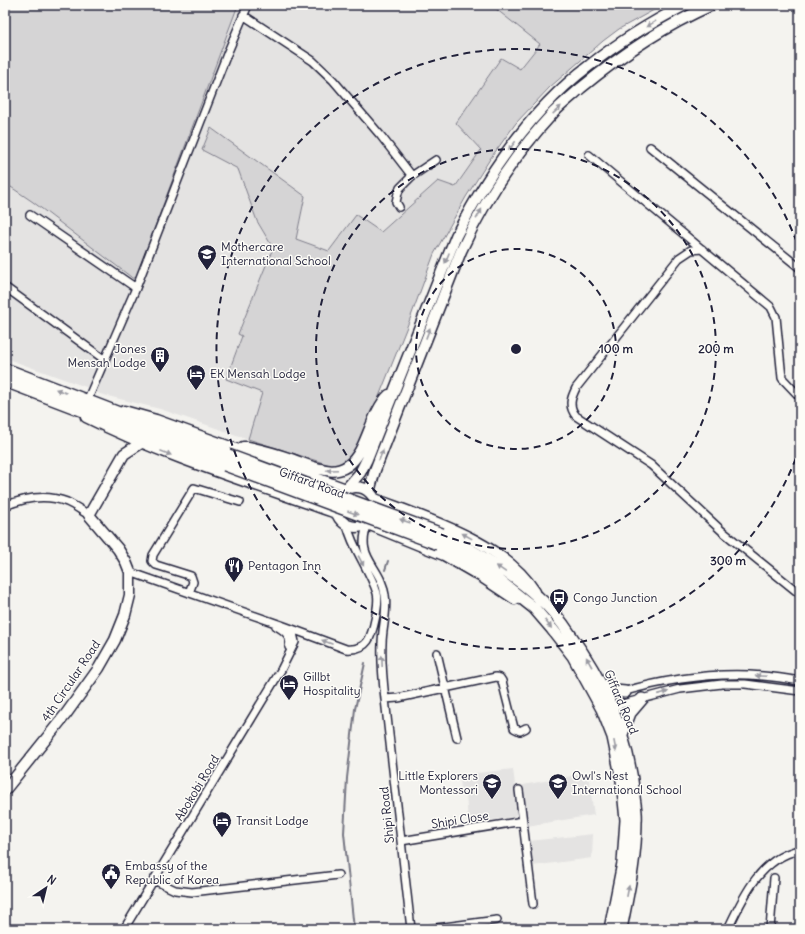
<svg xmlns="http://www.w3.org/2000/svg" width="805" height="934" viewBox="0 0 805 934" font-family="Delius,sans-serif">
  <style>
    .built { fill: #e4e3e2 }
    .green { fill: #d5d4d5; stroke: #7c7b88 }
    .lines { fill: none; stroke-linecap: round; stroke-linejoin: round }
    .stream { stroke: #757582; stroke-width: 2 }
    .street-casing { stroke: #22223b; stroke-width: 10 }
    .secondary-casing { stroke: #22223b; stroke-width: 13 }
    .primary-casing { stroke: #22223b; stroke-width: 14 }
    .street { stroke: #fdfcf7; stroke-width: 7 }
    .secondary { stroke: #fdfcf7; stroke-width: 10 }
    .primary { stroke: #fdfcf7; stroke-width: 11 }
    .primary-bridge-casing { stroke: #22223b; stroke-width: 14; stroke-linecap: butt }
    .primary-bridge { stroke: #fdfcf7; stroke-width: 11 }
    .oneway { fill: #9a9aa2 }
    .ring { fill: none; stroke: #22223b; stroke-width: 2; stroke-dasharray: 7 5 }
    .labels { text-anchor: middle; stroke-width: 3; stroke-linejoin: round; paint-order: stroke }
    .poi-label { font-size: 12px; fill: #22223b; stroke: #fdfcf7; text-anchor: start }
    .street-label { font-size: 12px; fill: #22223b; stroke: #fdfcf7 }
    .centre { fill: #22223b; stroke: #fdfcf7; stroke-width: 2 }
    .ring-label { font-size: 12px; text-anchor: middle; font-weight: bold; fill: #22223b; stroke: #fdfcf7; stroke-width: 3; stroke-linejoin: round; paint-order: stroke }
  </style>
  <rect width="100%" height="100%" fill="#f4f3ef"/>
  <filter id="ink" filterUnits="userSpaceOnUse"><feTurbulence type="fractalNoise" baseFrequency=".025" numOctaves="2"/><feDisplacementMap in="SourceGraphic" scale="8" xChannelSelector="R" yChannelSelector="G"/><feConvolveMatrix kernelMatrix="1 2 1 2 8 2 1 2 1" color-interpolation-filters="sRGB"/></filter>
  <g filter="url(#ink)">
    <path class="built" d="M238,5H491L540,44L520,69L501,58L456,123L481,150L454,187L438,181L381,232L356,216L329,251L296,239L305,196L211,128L202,150L238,169L257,221L273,248L238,333L242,335L226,378L262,393L248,439L160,409L100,394L86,387L5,358V183L33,202L135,280Z
      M513,769L518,808L516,815L513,817L468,824L466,792H461L460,775Z
      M588,773L594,815L527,826L523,785Z
      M593,834L592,858L532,866L529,841Z
      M507,922L508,929H456Z"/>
    <path class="green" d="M5,5H238L135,280L33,202L5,183Z
      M491,5H663L619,29L603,41L587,55L550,87L516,123L490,159L466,197L434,254L410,319L356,454L342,465L333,466L248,439L262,393L226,379L242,336L238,334L273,248L257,221L238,169L202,150L211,128L305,196L296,239L329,251L356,215L381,232L438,181L455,187L481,150L456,123L501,58L520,69L540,44Z"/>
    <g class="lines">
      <path class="stream" d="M385,570L388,561
        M354,929L344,833L347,778L355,709L365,663"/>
      <defs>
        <path id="street" d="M243,15L313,61L333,80L381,136L412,176L436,160
          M650,147L800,268
          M589,155L771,307L776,317L782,378L800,397
          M399,207L396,202L398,193L400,188L412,176
          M30,215L136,288
          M702,249L691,250L679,258L576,388C571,398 568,406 576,416L651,465L722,531L800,594
          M5,287L105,360
          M87,401L136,288L227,54L248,5
          M5,506C24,498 47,494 67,502C74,505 82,511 89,515
          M368,524C354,558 381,565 385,595C388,611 382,628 382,644C381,663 383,681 385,699
          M130,572L284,626L346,649C370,651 372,634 376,615C377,608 379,601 377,593C370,570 353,550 347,525
          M189,593L193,582L191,576L156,565L152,561L153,555L194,488L240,502
          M276,626C285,631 292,636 289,647
          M437,653L457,738
          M622,692C668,679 716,672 763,676C775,677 788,679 800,681
          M607,708L680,689L722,684H745L800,691
          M519,790L533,904
          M401,841L523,821
          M154,880L175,890L192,892L338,875
          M124,929L281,670L295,642L292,629
          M411,929L385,699L398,698L496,677L500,678L502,681L514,728L520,731L526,728
          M429,929L497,920
          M728,929C743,897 761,857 800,850
          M770,929L774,878"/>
        <path id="secondary" d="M124,411L156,420L346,489L360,473L367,459L456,236C488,173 533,108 590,65C619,42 652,22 685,5
          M86,417C166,457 252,483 336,513
          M243,447H249C262,450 275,453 288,458C320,469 345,485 363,445C370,430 377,406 389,395
          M336 507a20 20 0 1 1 40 0a20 20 0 1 1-40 0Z
          M369,492L375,470L461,251C484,201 516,153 554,112C562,104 572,96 581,88C621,55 664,26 712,5
          M375,499C427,519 504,542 535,592
          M368,524L444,555L482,577L515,599
          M5,790L66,714L99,668L115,640L125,615L130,595V572L126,562L118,549L89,515L124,454L141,443"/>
        <path id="primary" d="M5,369L228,455
          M5,381L225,465
          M442,534C475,552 511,572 538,597C551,608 562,622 571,636C606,685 629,738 634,797C635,805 637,814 636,821C636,858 628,893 621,929
          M438,544L465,557L496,578L534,608L552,629L573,656L602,709L613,737L622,780L626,820L623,863L610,929
          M600,684L615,691L625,692
          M622,734L630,713L642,699"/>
      </defs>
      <use href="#street" class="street-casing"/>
      <use href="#secondary" class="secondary-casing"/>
      <use href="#primary" class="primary-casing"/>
      <use href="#street" class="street"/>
      <use href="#secondary" class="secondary"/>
      <use href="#primary" class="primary"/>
      <defs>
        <path id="primary-bridge" d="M228,455L442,534
          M225,465L438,544"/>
      </defs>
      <use href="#primary-bridge" class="primary-bridge-casing"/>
      <use href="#primary-bridge" class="primary-bridge"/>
    </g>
    <defs><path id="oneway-solid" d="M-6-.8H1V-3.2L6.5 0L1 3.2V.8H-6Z"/></defs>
    <g class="oneway">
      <use href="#oneway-solid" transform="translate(651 24) rotate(149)"/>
      <use href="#oneway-solid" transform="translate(557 110) rotate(-43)"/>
      <use href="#oneway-solid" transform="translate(512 146) rotate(127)"/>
      <use href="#oneway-solid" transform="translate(479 214) rotate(-61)"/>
      <use href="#oneway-solid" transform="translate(447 258) rotate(112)"/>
      <use href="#oneway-solid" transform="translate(428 333) rotate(-69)"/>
      <use href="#oneway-solid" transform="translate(61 391) rotate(-159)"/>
      <use href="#oneway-solid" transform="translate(166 453) rotate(22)"/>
      <use href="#oneway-solid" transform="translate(381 455) rotate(-69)"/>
      <use href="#oneway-solid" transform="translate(332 470) rotate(177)"/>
      <use href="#oneway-solid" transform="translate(353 513) rotate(20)"/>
      <use href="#oneway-solid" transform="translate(405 521) rotate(-160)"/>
      <use href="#oneway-solid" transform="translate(467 536) rotate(-151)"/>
      <use href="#oneway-solid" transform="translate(361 561) rotate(62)"/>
      <use href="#oneway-solid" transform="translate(501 569) rotate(-146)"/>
      <use href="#oneway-solid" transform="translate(548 624) rotate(51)"/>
      <use href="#oneway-solid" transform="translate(327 642) rotate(-159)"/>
      <use href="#oneway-solid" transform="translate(382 661) rotate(-92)"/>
      <use href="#oneway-solid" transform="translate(589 662) rotate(-119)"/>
      <use href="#oneway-solid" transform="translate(761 676) rotate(-177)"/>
      <use href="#oneway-solid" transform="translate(663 693) rotate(-15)"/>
      <use href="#oneway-solid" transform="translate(615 746) rotate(79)"/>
      <use href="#oneway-solid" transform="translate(628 891) rotate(-79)"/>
    </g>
  </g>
  <g class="ring">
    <circle cx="516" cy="349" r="100"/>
    <circle cx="516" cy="349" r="200"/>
    <path d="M800 447A300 300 0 1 1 800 251"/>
  </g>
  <defs>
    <symbol id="school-pin" viewBox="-11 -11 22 30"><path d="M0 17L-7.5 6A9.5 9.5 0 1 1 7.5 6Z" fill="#22223b" stroke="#fdfcf7"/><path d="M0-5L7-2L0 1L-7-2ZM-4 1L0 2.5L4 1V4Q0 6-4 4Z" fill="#fff"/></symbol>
    <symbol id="building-pin" viewBox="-11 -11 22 30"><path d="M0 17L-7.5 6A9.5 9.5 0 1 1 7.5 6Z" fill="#22223b" stroke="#fdfcf7"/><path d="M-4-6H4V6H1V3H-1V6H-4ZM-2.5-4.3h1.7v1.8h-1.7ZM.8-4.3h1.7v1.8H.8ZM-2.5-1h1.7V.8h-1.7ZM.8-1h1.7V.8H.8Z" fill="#fff"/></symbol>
    <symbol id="hotel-pin" viewBox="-11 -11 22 30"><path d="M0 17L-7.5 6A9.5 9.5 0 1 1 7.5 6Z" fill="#22223b" stroke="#fdfcf7"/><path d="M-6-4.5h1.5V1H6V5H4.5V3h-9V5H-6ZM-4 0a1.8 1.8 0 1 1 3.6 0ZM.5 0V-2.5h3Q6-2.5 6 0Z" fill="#fff"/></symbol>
    <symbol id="restaurant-pin" viewBox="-11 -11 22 30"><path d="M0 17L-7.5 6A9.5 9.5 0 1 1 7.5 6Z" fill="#22223b" stroke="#fdfcf7"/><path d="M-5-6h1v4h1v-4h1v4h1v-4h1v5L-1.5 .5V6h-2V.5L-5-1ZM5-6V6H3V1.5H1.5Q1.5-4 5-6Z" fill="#fff"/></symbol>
    <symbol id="bus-pin" viewBox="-11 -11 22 30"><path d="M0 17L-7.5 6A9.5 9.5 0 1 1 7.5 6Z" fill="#22223b" stroke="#fdfcf7"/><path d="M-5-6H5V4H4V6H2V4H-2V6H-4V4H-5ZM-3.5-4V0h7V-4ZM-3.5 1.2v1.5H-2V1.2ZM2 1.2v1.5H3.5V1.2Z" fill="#fff"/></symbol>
    <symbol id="civic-pin" viewBox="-11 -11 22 30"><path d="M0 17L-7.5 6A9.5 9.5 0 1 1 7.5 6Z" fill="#22223b" stroke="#fdfcf7"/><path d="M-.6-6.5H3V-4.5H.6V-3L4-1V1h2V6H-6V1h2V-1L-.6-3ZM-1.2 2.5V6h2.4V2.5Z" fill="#fff"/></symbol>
  </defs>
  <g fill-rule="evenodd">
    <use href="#school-pin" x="196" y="243" width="22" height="30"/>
    <use href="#building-pin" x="149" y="345" width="22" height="30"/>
    <use href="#hotel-pin" x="185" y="363" width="22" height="30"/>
    <use href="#restaurant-pin" x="223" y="555" width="22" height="30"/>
    <use href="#bus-pin" x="548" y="587" width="22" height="30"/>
    <use href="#hotel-pin" x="278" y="673" width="22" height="30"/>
    <use href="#school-pin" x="481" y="772" width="22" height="30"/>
    <use href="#school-pin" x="547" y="772" width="22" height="30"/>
    <use href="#hotel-pin" x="211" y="810" width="22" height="30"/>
    <use href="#civic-pin" x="100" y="862" width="22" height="30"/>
  </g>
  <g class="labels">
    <g class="poi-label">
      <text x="221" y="251">Mothercare<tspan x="221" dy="14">International School</tspan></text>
      <text x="146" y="353" text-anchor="end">Jones<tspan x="146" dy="14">Mensah Lodge</tspan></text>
      <text x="210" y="378">EK Mensah Lodge</text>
      <text x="248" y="570">Pentagon Inn</text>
      <text x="573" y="602">Congo Junction</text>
      <text x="303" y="681">Gillbt<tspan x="303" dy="14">Hospitality</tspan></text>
      <text x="478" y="780" text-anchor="end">Little Explorers<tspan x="478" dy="14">Montessori</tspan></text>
      <text x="572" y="780">Owl's Nest<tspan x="572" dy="14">International School</tspan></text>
      <text x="236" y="825">Transit Lodge</text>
      <text x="125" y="870">Embassy of the<tspan x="125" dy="14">Republic of Korea</tspan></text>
    </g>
    <g class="street-label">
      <text transform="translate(312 483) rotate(20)" y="4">Giffard Road</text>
      <text transform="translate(71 681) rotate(-56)" y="4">4th Circular Road</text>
      <text transform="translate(621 702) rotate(67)" y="4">Giffard Road</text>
      <text transform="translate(197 788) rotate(-59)" y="4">Abokobi Road</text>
      <text transform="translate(387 815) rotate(-96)" y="4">Shipi Road</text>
      <text transform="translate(460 820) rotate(-9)" y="4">Shipi Close</text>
    </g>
  </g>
  <circle cx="516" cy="349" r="6" class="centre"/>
  <g class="ring-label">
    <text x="616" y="353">100 m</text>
    <text x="716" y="353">200 m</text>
    <text x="728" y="565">300 m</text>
  </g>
  <rect width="805" height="934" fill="none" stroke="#fdfcf7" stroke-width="20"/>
  <rect x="10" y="10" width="785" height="914" fill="none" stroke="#22223b" stroke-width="1.5" filter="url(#ink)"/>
  <g transform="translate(46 888) rotate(35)" stroke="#fdfcf7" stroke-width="3" paint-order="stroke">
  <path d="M0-3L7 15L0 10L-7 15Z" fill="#22223b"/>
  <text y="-6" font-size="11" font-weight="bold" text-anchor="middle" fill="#22223b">N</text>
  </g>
</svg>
